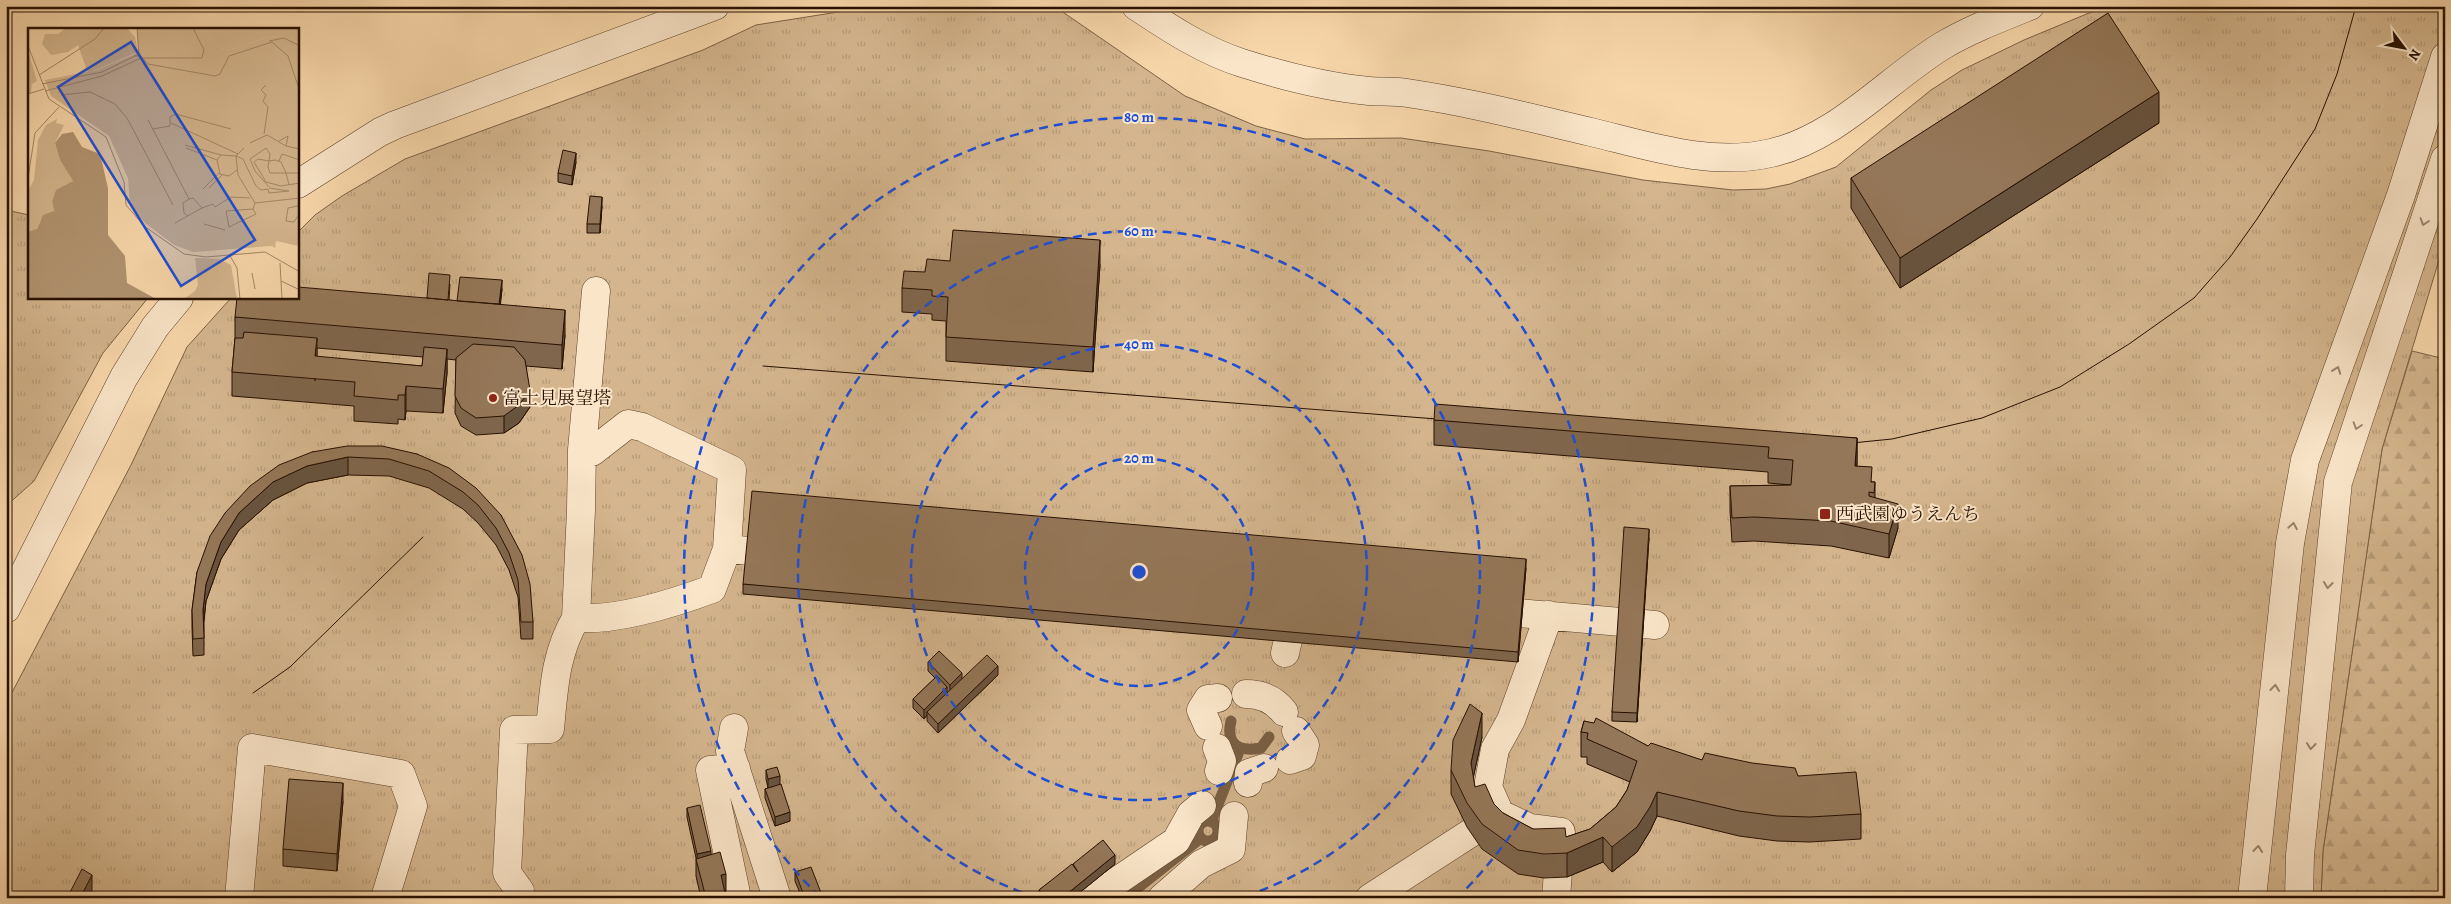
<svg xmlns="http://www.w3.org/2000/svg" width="2451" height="904" viewBox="0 0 2451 904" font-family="Alegreya,'Noto Serif JP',serif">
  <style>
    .forest { fill: url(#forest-firs); stroke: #7e6246 }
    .park { fill: url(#park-tufts); stroke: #7e6246 }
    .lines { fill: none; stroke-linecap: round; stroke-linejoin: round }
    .stream { stroke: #7a5f43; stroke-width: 11 }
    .minor-casing { stroke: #5b422a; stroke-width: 29 }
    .minor { stroke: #fae5c8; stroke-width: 28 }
    .tram { stroke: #271000; stroke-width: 1 }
    .wall { fill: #7f664c; stroke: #271000; fill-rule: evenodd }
    .shaded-wall { fill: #68533e; stroke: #271000 }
    .building { fill: #947758; stroke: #271000 }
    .oneway { stroke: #9b856e }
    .ring { fill: none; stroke: #1d4ed8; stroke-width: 2.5; stroke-dasharray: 9 6 }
    .poi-dot { fill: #8f2418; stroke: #fae5c8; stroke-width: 2 }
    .labels { text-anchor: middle; stroke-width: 4; stroke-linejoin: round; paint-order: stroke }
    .poi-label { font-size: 18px; fill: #271000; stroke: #fae5c8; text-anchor: start }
    .inset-road { fill: none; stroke: #a48766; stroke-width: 1 }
    .view { fill: #1d4ed8; fill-opacity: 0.15; stroke: #1d4ed8; stroke-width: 2.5 }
    .inset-edge { fill: none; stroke: #271000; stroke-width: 2.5 }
    .centre { fill: #1d4ed8; stroke: #fae5c8; stroke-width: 2.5 }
    .ring-label { font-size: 15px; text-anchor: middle; font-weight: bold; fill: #1d4ed8; stroke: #fae5c8; stroke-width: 4; stroke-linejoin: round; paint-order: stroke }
  </style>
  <defs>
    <pattern id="forest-firs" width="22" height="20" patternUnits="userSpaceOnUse" patternTransform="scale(1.25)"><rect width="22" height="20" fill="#d4b58d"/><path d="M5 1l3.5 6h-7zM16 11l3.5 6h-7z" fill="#b69b78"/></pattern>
    <pattern id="park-tufts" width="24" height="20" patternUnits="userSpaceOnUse" patternTransform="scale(1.25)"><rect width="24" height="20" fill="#d4b58d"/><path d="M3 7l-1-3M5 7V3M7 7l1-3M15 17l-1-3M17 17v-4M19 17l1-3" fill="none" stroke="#b69b78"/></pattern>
  </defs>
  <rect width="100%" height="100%" fill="#f8d7aa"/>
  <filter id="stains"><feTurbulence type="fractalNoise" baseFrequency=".004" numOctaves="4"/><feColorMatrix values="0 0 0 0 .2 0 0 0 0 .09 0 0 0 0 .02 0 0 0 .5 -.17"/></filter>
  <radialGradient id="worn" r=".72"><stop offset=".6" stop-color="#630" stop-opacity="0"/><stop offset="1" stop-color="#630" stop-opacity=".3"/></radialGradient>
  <path class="forest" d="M2412,351L2445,359V898H2321L2323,851L2382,449Z"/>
  <path class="park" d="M876,6H1054L1185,96L1256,126L1305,139L1401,138L1489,151L1643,180L1733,190L1766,189L1790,184L1836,167L1931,90L1962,70L2024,40L2089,13L2113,6H2445V240L2382,449L2323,851L2321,898H6V738L11,730L6,727V704L131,465L187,347L231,298H298V232L315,215L342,196L405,159L703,50L756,25Z
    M6,210L29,215V298H148L103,353L34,481L6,506Z"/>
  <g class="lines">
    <path class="stream" d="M1231,721C1225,746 1241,752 1261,748L1269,737
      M1198 831a10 10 0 1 1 20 0a10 10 0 1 1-20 0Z
      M1211,822L1240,749
      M1125,898L1201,838"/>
    <defs>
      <path id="minor" d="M1136,6C1169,28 1204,51 1242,63C1283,76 1326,87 1369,91C1382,92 1395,91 1407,93C1469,102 1531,118 1591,132C1649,146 1711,167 1771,153C1836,139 1887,80 1942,46C1969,30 2000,18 2030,6
        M298,184L380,132L395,125L715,6
        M727,549L784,554
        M6,609L124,377L155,327L179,298
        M1485,610L1655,625
        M1549,615L1511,720L1495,749L1488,787L1500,814L1530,828L1561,832L1556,898
        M576,618L581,510L582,450L596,291
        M1285,653L1296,606
        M1246,694C1261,694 1274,699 1284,712
        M1208,726L1201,710L1208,699L1218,698
        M734,728L730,751L777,898
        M1217,748L1222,761L1219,771
        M1290,760L1302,756L1305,745L1296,731
        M736,768L710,770L737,898
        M1248,783L1249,773L1264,768
        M239,898L252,748L401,774L413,806L385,898
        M519,898L520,891L507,873L514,730L550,729C554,688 555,654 576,618C616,621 674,603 712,589L727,549L732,470L642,427L628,424L592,452L582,450
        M1092,898L1176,841L1191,814L1202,805
        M1162,898L1201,864L1231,849L1234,816
        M1370,898L1500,814
        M2252,898L2290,543L2305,460L2401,195L2445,57
        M2299,898L2300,855L2338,482L2445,159"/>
    </defs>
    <use href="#minor" class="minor-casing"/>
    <use href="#minor" class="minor"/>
    <path class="tram" d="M763,366L1449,420
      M1842,444L1892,439L1982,418L2060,387L2129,344L2194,298L2230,257L2257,219L2315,129L2337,74L2356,6
      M253,693L290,667L423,537"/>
  </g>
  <path class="wall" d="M2159,123L1900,288L1851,208V178Z
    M576,162L572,185L558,182V173Z
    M602,206L600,233H587V224Z
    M950,261L1100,264L1093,372L946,361V321L932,320V314L902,312V288L925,272Z
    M450,284L449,300L457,301L502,289L500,304L565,335L562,369L526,366L530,407L519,423L504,433L476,435L461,426L455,413L456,360L447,359V373L443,413L406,411L405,420L398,419V424L354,421V406L232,396V372L235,338V317L427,298ZM317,348L423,357L422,366L317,357Z
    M1434,420L1857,438V466L1872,482H1875V498L1898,528L1889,558L1831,546L1754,541L1732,542L1730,511V486L1791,485L1768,483V472L1434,445Z
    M312,452L417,454L501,515L533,622V639H521L518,597L509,570L496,545L478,523L463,509L429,488L389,476L348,475L307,483L273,500L239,530L221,559L206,601L204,622V655L193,656L192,628V610L197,572Z
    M1649,538L1637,722L1612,721V712Z
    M1526,568L1518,662L743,594V584Z
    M928,662L962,679L998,675L938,733L927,721V715L924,719L913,708V699L935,678L928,671Z
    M1584,721L1648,746L1702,760L1798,776L1861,814V839L1810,842L1777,841L1739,836L1657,816L1650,831L1637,852L1612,872L1603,862L1567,877L1544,878L1518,874L1482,849L1467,827L1451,794V770L1482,737L1473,778L1475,787L1503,813L1533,829L1566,837L1590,829L1616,807L1627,790L1630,782L1587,764V757H1581V732Z
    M766,770L780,785L790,821L775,826L765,798V789L768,788L766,779Z
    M343,801L337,871L283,866V849Z
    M687,808L711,855L726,891L725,892L726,898H701L696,876V858L687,817Z
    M1073,864H1115L1073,898H1039V890L1073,865Z
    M795,872L823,898H802L795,881Z"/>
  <path class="shaded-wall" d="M2159,92V123L1900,288V258Z
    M576,153V162L572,185V176Z
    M602,197V206L600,233V224Z
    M1100,240V264L1093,372V347Z
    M502,280V289L499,319V310Z
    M565,310V335L562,369V345Z
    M317,338V363L315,381V356Z
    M447,349V373L443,413V389Z
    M406,386V411L405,420V395Z
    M530,390V407L519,423L504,433V416Z
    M1857,438V462L1855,490V466Z
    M348,457V475L307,483L273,500L239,530L221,559L206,601L203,627V610L206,584L221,542L239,513L273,482L307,466Z
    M1898,504V528L1889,558V534Z
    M1649,529V538L1637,722V713Z
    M1526,559V568L1518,662V652Z
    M998,666V675L938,733V724Z
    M962,673V682L950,694V685Z
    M947,687V696L927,712V715L924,719V710Z
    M1482,713V737L1471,788V763Z
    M780,776V785L768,788V779Z
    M343,783V801L337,871V854Z
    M1657,792V816L1650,831L1637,852L1612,872V847Z
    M790,812V821L775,826V817Z
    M1603,837V862L1567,877V853Z
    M711,851V860L697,863V854Z
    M1115,855V864L1073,898H1062Z
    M726,874V891L721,892V875Z
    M92,875V892L89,898H80Z"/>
  <path class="building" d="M2108,13L2159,92L1900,258L1851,178Z
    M563,150L576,153L572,176L558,173Z
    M590,196L602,197L600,224H587Z
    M953,230L1100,240L1093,347L946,337L948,297L932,296V290L902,288L904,271L925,272L927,259L950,261Z
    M429,273L450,275L448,300L427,298Z
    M460,277L502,280L499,304L457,301Z
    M298,287L565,310L562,345L235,317L237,298H298Z
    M244,332L317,338L315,356L422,366L424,347L447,349L443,389L406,386L405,395H398V400L354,396L355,382L232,372L235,338H243Z
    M473,344L514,347L525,360L530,390L519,405L504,416L476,418L461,408L455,396L456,358Z
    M1435,404L1857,438L1855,466L1872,467L1871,482H1875L1874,493L1869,492V496L1898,504L1889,534L1831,521L1754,517L1732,518L1730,486L1791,485L1793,460L1768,458L1769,447L1434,420Z
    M347,446H382L417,454L449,468L476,488L501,515L522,555L530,584L533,622H521L518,580L509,553L496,528L478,505L463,492L429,471L389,459L348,457L307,466L273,482L239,513L221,542L206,584L203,610L204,638L193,639L192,610L197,572L210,536L225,513L250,486L279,465L312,452Z
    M752,491L1526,559L1518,652L743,584Z
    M1624,527L1649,529L1637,713L1612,712Z
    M939,651L962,673L950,685L928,662Z
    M987,655L998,666L938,724L927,712Z
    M937,676L947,687L924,710L913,699Z
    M1470,704L1482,713L1471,763L1475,787L1485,784L1494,804L1503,813L1533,829L1565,828L1566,837L1590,829L1616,807L1627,790L1637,761L1587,739L1588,733L1581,732L1584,721L1594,723L1596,718L1648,746L1651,743L1702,760L1705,753L1752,763L1795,768L1798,776L1856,772L1861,814L1810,817L1777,816L1739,811L1657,792L1650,807L1637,827L1612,847L1603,837L1567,853L1544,854L1518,850L1482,824L1467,803L1451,770L1453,740Z
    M777,767L780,776L768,779L766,770Z
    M289,779L343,783L337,854L283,849Z
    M781,784L790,812L775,817L765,789Z
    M700,805L711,851L697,854L687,808Z
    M1103,840L1115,855L1062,898H1045L1039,890L1072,864L1078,872L1073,864Z
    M720,852L726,874L721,875L726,898H706L696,859Z
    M811,867L823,898H805L795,872Z
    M82,869L92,875L80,898H67Z"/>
  <defs><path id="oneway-chevron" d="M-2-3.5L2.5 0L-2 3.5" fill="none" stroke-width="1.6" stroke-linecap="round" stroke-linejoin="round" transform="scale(1.25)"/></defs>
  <g class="oneway">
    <use href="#oneway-chevron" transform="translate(2424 222) rotate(108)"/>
    <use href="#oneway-chevron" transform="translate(2337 370) rotate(-70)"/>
    <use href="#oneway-chevron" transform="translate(2357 426) rotate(108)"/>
    <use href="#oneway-chevron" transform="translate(2293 526) rotate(-80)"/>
    <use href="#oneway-chevron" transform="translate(2328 585) rotate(96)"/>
    <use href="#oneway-chevron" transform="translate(2275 688) rotate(-84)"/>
    <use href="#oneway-chevron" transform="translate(2311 746) rotate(96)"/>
    <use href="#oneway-chevron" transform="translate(2258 849) rotate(-84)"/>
  </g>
  <g class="ring">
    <circle cx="1139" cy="572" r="114"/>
    <circle cx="1139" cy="572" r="228"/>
    <path d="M1036 897A341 341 0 1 1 1242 897"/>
    <path d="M820 897A455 455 0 1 1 1458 897"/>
  </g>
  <g class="poi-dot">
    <circle cx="493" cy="398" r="5"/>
    <rect x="1819" y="508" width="12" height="12" rx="2.5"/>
  </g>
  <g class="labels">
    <g class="poi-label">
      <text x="503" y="404">富士見展望塔</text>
      <text x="1836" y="520">西武園ゆうえんち</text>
    </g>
  </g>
  <g transform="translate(28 28)">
    <rect width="271" height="271" fill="#f8d7aa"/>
    <path d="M171,0H271V14L253,8L240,9L202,22L193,20Z" fill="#d4b58d"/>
    <path d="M38,0H99L107,9L110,24L60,45L50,17L40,24L23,27L14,16L17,6H30ZM0,23L9,53L4,56L3,65H0ZM29,91L28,95L36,97L27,115L32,132L45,153L28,163L24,173L26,183L13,191L8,203L0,204V163L6,152L10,112L18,97Z" fill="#d4b58d"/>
    <path d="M109,0H171L193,20L202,22L240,9L253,8L271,14V218L248,213L247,220L244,218L165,224L146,217L117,195L102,177L100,150L81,108L23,68L17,52L69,42L105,27L110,24ZM167,230L191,231L203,237L209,271H156L167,263L170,257Z" fill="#d4b58d"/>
    <path d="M45,104L54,119L72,126L80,160V207L97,228L99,255L128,271H0V204L9,201L15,187L26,183L24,173L28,162L45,153L32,132L27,115L34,106Z" fill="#b19370"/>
    <path class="inset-road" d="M241,13L256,10L272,18M0,18L21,71L78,109L96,154L98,177L116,198L156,226L178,229L237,224L272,244M106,28H113L120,36L187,48L192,46L201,28L244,14L260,28L272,64M11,47L67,11L76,0M14,56L74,44L111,26L109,0M17,63L74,48L113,30H174L176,22L165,0M0,66L16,61M33,67L62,64L87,76L99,90L145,177M120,92L161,171M143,95L210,126M125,101L142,98V89L148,86L203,101M236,106L240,79L235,73L238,67L233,62L238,57M251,113L260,108L258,118M222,115L239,107L258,118L272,121M157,117L193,127M158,120L189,132M216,120L208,128L215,131L228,158L233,162L240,161L241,165L261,163L241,160M251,133L254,126L272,132M209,142L201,148L192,146L189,132L193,127L208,128L210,147L227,175L272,170M0,150L7,105L31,79M261,157L258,145H272M241,159L227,143L222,131L238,120L242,126L241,133L240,139L242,145H258L253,134L247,132L241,133L230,131L226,134L238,154L253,158L272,155M181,160L194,147M175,161L191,145M270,178L260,180L258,193L266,194L272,185M225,181L198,183L201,199L228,186L225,181L227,175M160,188L156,185L155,175L161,171L165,170L174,180L185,176L187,179L203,169L222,170M147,195L174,180M176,196L197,202M201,226L209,240L212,271M252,235L254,271M224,245L227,261M253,253L272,262"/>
    <path class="view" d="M103,14L227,212L153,258L30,59Z"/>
    <rect width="271" height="271" class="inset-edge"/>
  </g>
  <circle cx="1139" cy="572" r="8" class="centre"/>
  <g class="ring-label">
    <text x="1139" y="122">80 m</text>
    <text x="1139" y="236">60 m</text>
    <text x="1139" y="349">40 m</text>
    <text x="1139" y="463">20 m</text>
  </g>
  <rect width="2451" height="904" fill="none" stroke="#f8d7aa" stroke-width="25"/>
  <rect x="8" y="8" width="2436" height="889" fill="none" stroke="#271000" stroke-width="2.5"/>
  <rect x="12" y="12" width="2426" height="879" fill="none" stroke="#271000"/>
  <g transform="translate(2404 48) rotate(122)" stroke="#fae5c8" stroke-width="4" paint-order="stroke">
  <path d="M0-4L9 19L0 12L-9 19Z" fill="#271000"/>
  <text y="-8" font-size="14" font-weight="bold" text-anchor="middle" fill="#271000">N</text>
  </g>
  <rect width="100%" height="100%" filter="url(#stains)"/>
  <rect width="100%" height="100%" fill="url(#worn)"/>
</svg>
